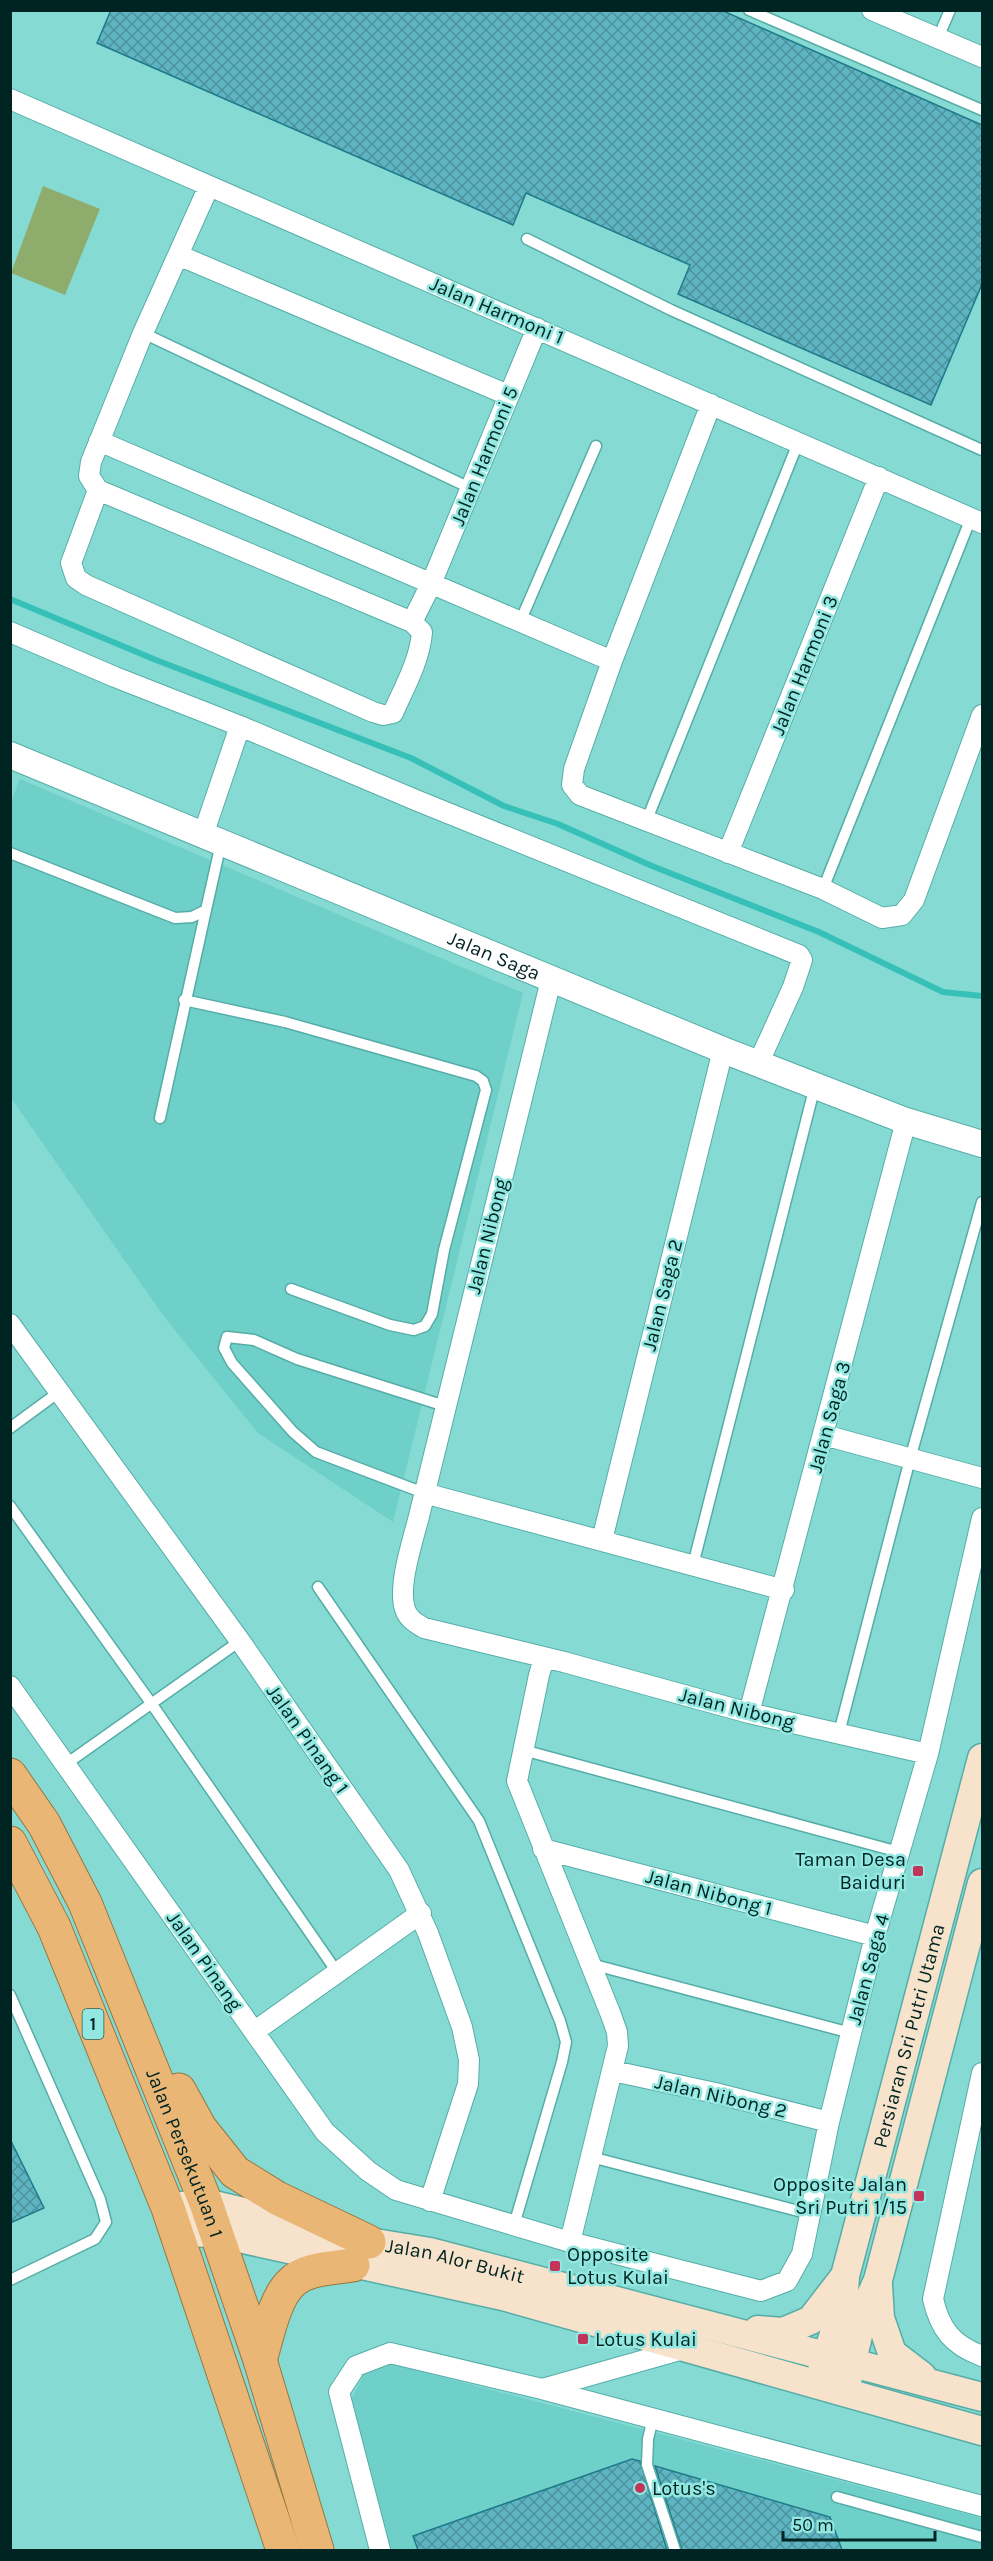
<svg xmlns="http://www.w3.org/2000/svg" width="993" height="2561" viewBox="0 0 993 2561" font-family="Karla,sans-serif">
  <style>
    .built { fill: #6ed0c9 }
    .garden { fill: #8ead6d }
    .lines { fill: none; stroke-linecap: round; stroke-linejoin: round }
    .stream { stroke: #37c0b8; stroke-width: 6 }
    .building { fill: url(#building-cross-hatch); stroke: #1e7b89; stroke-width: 1.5 }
    .service-casing { stroke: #56ada7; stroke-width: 13 }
    .minor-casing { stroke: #56ada7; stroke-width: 22 }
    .tertiary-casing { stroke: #56ada7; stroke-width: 28 }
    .secondary-casing { stroke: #56ada7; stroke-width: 31 }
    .trunk-casing { stroke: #947742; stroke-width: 35 }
    .service { stroke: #fff; stroke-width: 10 }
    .minor { stroke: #fff; stroke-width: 20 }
    .tertiary { stroke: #fff; stroke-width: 26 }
    .secondary { stroke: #f7e3cb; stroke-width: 28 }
    .trunk { stroke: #eab676; stroke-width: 33 }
    .poi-dot { fill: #c3345b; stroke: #92e8e1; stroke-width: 2 }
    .labels { text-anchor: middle; stroke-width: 5; stroke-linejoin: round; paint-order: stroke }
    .shield { fill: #92e8e1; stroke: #2c5f5b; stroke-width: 1.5 }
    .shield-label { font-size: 18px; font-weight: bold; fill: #002422 }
    .street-label { font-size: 20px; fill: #002422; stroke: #92e8e1 }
    .poi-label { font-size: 20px; fill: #002422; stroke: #92e8e1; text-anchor: start }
  </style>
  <defs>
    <pattern id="building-cross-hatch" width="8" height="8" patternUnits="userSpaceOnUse" patternTransform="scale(1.5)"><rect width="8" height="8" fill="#5fb4c2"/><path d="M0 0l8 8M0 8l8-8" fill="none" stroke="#4c929d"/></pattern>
  </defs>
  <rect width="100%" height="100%" fill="#85dbd4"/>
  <path class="built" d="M20,779L523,993L393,1522L258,1433L165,1318L11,1098L10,804Z
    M389,2363L982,2518V2550H389L350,2402L364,2374Z"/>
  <path class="garden" d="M43,186L100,209L65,295L11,273Z"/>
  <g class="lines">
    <path class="stream" d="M10,599L156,660L411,758L504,806L558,824L652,866L819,932L943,992L982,996"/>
  </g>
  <path class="building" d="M111,10H721L982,125V284L931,405L678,294L690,265L526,193L513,225L97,43Z
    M10,2139L44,2208L10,2223Z
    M632,2459L640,2461L667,2550H418L413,2536Z
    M655,2466L830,2517L842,2550H682Z"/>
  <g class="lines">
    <defs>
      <path id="service" d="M749,10L982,110
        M938,38L950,10
        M527,239L671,310L982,450
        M143,333L470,488
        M520,622L596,446
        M646,822L798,443
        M10,853L175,918L192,917L206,910L221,843
        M823,889L971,518
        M184,1000L285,1022L476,1076L483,1081L486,1090L444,1250L432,1314L425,1326L414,1330L390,1325L291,1289
        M160,1118L206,910
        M10,1428L59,1392
        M424,1493L316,1452L293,1432L232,1363L224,1348L227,1337L254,1340L297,1359L445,1406
        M10,1506L151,1703L337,1972
        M693,1565L815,1086
        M318,1587L479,1821L560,2021L566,2042L562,2062L514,2225
        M839,1733L910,1459L982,1202
        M523,1750L899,1852
        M66,1764L240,1641
        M591,1964L851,2033
        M10,1995L100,2199L106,2222L95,2239L10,2280
        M591,2157L810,2214
        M653,2418L648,2439L647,2465L675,2550
        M837,2497L982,2537"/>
      <path id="minor" d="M872,10L982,57
        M10,99L982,523
        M209,186L143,333L91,462L89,476L98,490L71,563L76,578L86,585L373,712L383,715L393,713C404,688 420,660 422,632L412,622L431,584L537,328
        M178,255L508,395
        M711,404L612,661L574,769L572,785L580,795L823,889L882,918L902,915L914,900L982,715
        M99,441L612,661
        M98,490L412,622
        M10,632L115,677L240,726L203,835
        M240,726L418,801L799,955L802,960L793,987L758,1064
        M728,853L879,477
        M551,980L420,1512C414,1538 397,1585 405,1609C408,1619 416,1623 424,1628L564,1662L749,1713L928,1754
        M10,1324L240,1641L399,1870L428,1933L462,2027L469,2060L468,2084L430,2201
        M824,1435L982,1478
        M424,1493L784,1590
        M602,1540L723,1050
        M546,1660L542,1665L539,1675L517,1781L611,2015L617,2032L618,2046L570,2242
        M10,1686L325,2132L368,2171L396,2190L570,2242L761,2291L787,2281L802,2254L829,2122L875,1936L928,1754L982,1518
        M749,1713L906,1121
        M543,1849L875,1936
        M255,2031L421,1913
        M613,2071L715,2093L829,2122
        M982,2073L933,2299C940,2329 952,2345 982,2356
        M542,2389L687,2348
        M380,2550L339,2392L356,2366L390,2353L542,2389L982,2506"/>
      <g id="tertiary">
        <path id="s1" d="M10,755L723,1050L906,1121L982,1144"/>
      </g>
      <g id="secondary">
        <path id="s2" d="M168,2208L206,2203L369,2242L430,2252L982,2397"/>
        <path d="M177,2232L216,2233L503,2296L982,2431"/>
        <path d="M878,2285L880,2318L892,2353L922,2376"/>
        <path d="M758,2330L783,2332L811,2320L845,2276"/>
        <path id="s3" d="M821,2374L843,2306L845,2276L982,1758"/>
        <path d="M847,2381L864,2311L878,2280L982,1883"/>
      </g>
      <g id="trunk">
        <path id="s4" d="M10,1775L44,1824L85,1903L206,2203L260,2360L317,2550"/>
        <path d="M10,1843L54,1927L168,2208L283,2550"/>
        <path d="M179,2090L200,2128L235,2172L277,2198L369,2242"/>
        <path d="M260,2360C267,2338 274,2299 291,2283C305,2268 334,2268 353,2265"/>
      </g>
    </defs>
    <use href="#service" class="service-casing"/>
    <use href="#minor" class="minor-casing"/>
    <use href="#tertiary" class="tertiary-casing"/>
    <use href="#secondary" class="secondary-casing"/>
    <use href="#trunk" class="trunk-casing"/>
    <use href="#service" class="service"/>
    <use href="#minor" class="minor"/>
    <use href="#tertiary" class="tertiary"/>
    <use href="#secondary" class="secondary"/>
    <use href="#trunk" class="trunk"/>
  </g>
  <g class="poi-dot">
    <rect x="912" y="1865" width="12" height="12" rx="3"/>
    <rect x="913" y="2190" width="12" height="12" rx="3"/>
    <rect x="549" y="2260" width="12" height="12" rx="3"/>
    <rect x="577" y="2333" width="12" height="12" rx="3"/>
    <circle cx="640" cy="2488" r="6"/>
  </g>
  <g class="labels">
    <rect class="shield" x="82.5" y="2009" width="21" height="30" rx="4.5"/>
    <g class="shield-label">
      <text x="93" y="2030">1</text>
    </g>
    <g class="street-label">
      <text transform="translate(497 310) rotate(23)" y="7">Jalan Harmoni 1</text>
      <text transform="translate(484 456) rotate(-68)" y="7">Jalan Harmoni 5</text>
      <text transform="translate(804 665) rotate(-68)" y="7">Jalan Harmoni 3</text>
      <text dy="7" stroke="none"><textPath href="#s1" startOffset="524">Jalan Saga</textPath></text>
      <text transform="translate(487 1236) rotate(-76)" y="7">Jalan Nibong</text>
      <text transform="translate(662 1295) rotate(-76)" y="7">Jalan Saga 2</text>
      <text transform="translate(829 1417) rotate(-75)" y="7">Jalan Saga 3</text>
      <text transform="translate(737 1708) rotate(14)" y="7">Jalan Nibong</text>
      <text transform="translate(308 1739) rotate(55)" y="7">Jalan Pinang 1</text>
      <text transform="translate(709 1892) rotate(15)" y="7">Jalan Nibong 1</text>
      <text transform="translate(205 1961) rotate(55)" y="7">Jalan Pinang</text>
      <text transform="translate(868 1969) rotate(-75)" y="7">Jalan Saga 4</text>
      <text dy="7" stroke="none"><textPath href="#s3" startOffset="350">Persiaran Sri Putri Utama</textPath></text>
      <text transform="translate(721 2096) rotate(13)" y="7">Jalan Nibong 2</text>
      <text dy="7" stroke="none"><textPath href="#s4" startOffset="418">Jalan Persekutuan 1</textPath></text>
      <text dy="7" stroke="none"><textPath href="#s2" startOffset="294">Jalan Alor Bukit</textPath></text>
    </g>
    <g class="poi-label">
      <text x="906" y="1866" text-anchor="end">Taman Desa<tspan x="906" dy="23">Baiduri</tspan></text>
      <text x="907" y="2191" text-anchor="end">Opposite Jalan<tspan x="907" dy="23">Sri Putri 1/15</tspan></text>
      <text x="567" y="2261">Opposite<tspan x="567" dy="23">Lotus Kulai</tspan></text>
      <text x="595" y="2346">Lotus Kulai</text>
      <text x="652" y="2495">Lotus's</text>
    </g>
  </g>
  <rect width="993" height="2561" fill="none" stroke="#002422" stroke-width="24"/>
  <path d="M783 2531v9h152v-9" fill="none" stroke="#002422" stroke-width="3"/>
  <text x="792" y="2531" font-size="18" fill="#002422" stroke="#92e8e1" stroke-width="4.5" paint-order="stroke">50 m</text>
</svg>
